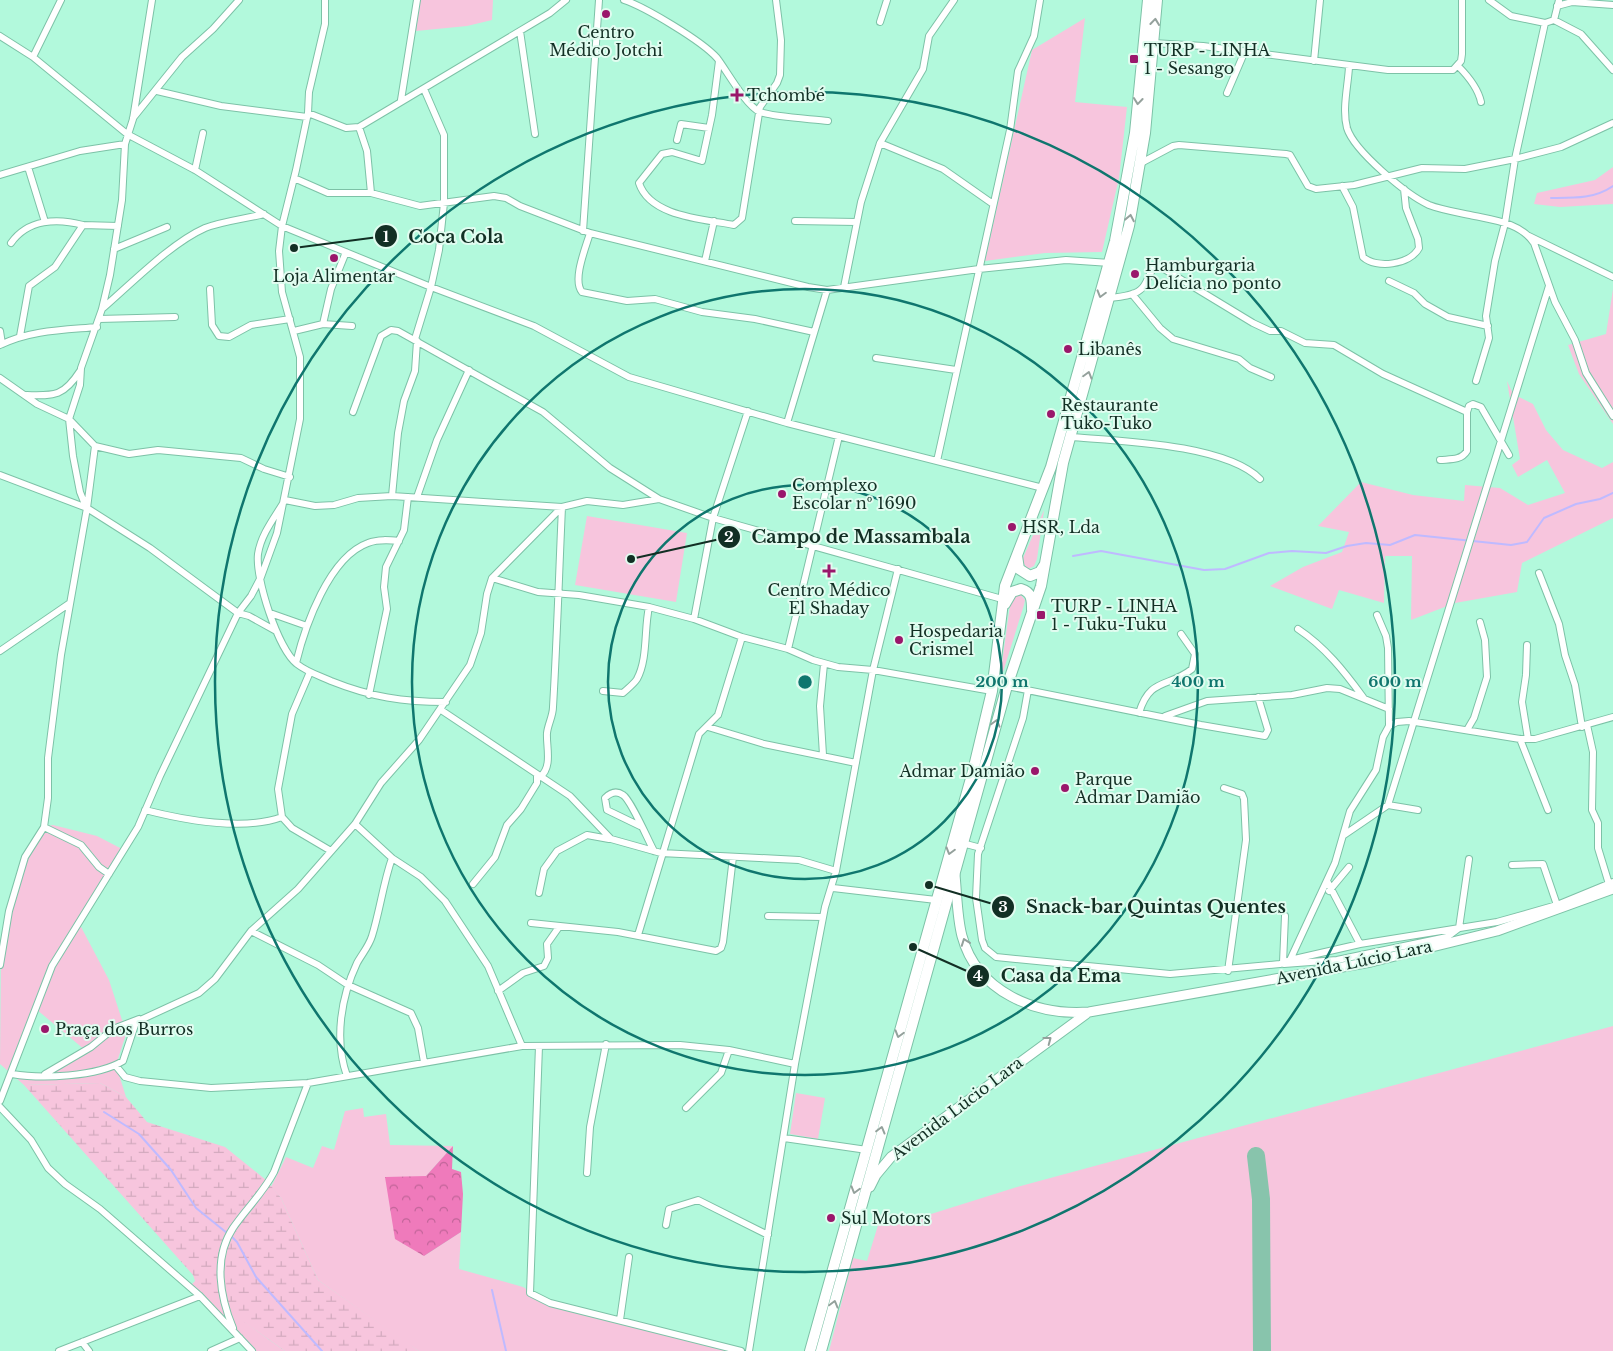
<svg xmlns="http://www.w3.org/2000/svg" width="1613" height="1351" viewBox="0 0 1613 1351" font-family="'Libre Baskerville',serif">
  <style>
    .green { fill: #f7c5dd; fill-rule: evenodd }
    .forest { fill: url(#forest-crowns) }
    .wetland { fill: url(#wetland-marsh) }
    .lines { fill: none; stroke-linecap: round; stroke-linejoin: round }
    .stream { stroke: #bfbaff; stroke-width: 2 }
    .taxiway { stroke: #88c4ac; stroke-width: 18 }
    .minor-casing { stroke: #7dc2a7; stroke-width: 8 }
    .secondary-casing { stroke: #7dc2a7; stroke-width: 11 }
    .primary-casing { stroke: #7dc2a7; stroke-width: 12 }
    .minor { stroke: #fff; stroke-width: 6 }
    .secondary { stroke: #fff; stroke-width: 9 }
    .primary { stroke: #fff; stroke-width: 10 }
    .oneway { stroke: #94a19c }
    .ring { fill: none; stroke: #0f766e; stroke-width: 2.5 }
    .poi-dot { fill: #9a176b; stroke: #e1fcf0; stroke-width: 2 }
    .labels { text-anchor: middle; stroke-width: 4; stroke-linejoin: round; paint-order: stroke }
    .poi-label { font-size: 16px; fill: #122f24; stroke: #e1fcf0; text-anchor: start }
    .street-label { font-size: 16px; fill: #122f24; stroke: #e1fcf0 }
    .centre { fill: #0f766e; stroke: #e1fcf0; stroke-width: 2.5 }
    .ring-label { font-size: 15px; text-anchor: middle; font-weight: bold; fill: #0f766e; stroke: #e1fcf0; stroke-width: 4; stroke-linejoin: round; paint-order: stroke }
    .leader { fill: none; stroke: #122f24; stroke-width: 2 }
    .callout-dot { fill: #122f24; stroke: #e1fcf0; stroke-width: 2 }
    .mark-label { font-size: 15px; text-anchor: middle; font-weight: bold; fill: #fff }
    .callout-label { font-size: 18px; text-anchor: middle; font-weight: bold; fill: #122f24; stroke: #e1fcf0; stroke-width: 4; stroke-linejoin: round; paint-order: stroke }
  </style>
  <defs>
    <pattern id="forest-crowns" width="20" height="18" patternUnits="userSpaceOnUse" patternTransform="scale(1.25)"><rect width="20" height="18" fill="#ef7abb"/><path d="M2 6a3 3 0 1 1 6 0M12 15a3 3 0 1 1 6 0" fill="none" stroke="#c06498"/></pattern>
    <pattern id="wetland-marsh" width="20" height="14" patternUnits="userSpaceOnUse" patternTransform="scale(1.25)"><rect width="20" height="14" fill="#f7c5dd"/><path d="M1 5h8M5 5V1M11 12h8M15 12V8" fill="none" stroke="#d3aabe"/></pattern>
  </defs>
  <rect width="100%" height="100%" fill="#b2f9dc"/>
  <path class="green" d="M420,0H493L492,20L467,26L416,31Z
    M1085,18L1075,102L1127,107L1119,178L1102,252L1045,253L985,261L1032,50Z
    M1613,167V204L1560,207L1534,204L1537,193L1595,180Z
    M1613,289V424L1579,374L1568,345L1606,334Z
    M1507,381L1513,394L1533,404L1546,430L1563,450L1602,468L1613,462V518L1522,563L1517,592L1455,603L1411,620L1412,556H1385L1384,603L1339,590L1332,609L1270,586L1303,567L1342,552L1349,532L1318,526L1361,482L1413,495L1464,501L1465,485L1500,488L1528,505L1565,493L1547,460L1518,477L1512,465L1520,459Z
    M1044,510L1037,559L1034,566L1028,569L1024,564L1023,558Z
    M587,516L687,533L676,602L575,585Z
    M1021,595L1025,600L1024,605L999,685L1010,605L1015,596Z
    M53,825L97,836L124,850L79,923L109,980L122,1020L129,1025L116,1065L126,1097L100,1083L24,1085L0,1064L1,948L25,857L44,827ZM36,1009L85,1050L42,1075L12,1073Z
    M1613,1026V1351H829L853,1258L867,1261L879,1222L896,1225L1017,1187Z
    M796,1093L825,1098L818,1139L790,1134Z
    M363,1108L364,1117L386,1114L390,1145L453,1146L426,1176L424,1256L461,1232L459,1269L523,1287L550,1303L740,1351H419L405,1342L318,1280L281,1198L271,1187L286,1157L313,1168L322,1146L334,1150L345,1111Z
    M192,1272C218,1304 251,1327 285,1351H252L189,1287L195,1281Z"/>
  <path class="forest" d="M453,1146L452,1169L461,1172L463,1194L461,1232L424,1256L395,1239L385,1177L426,1176Z"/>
  <path class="wetland" d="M100,1083L126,1097L147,1122L225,1147L266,1180L281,1198L318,1280L419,1351H285L237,1317L209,1293L24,1085Z"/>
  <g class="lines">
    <path class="stream" d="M1551,198C1574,198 1594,199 1613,186
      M1073,556L1101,551L1204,570L1225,569L1269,553L1292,551L1326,553L1347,546L1366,543L1390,545L1415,535L1511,545L1527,542L1544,518L1576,504L1600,499L1613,493
      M104,1112L139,1134L171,1170L196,1208L227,1233
      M231,1236L237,1242L256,1277L322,1351
      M492,1290L506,1351"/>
    <path class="taxiway" d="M1256,1156L1261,1199L1262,1351"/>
    <defs>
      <path id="minor" d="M624,0C645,7 702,41 717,58C727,71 746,106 760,112C772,117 813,119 828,121
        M1489,0L1511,16L1545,23L1554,20L1581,34L1613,70
        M1557,6L1572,2L1613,5
        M1554,20L1559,0
        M880,22L887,0
        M520,31L535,134
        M0,36L33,57L127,134L195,170L282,226L431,287L534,326L629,377L787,423L1043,488
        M1153,43L1203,46L1388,70H1453L1461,61L1462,54V0
        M33,57L61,0
        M719,61L712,115L702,161L672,152L662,154L639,183C650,217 704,219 734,225L742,218L760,107L777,83L780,75L781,40L776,0
        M1314,61L1320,0
        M1458,66C1468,76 1478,88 1481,102
        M1349,67C1348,86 1342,109 1347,128C1354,151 1407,195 1429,205C1442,210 1456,212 1470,215C1492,220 1520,222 1534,243L1555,302L1575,340L1586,373L1613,416
        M157,91L221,106L307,117
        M1227,93L1245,51
        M401,100L417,0
        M308,113L346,128L359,127L550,13L566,0
        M133,118L182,57L213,29L239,0
        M359,127L367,151L371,193
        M677,140L681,124L709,128
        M880,143L943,169L993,204
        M1141,163L1173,146L1179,145L1286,154L1290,155L1308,186L1316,189L1354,185L1422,168L1465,169L1515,159L1561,147L1613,123
        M28,167L45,222
        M195,170L203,133
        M0,175L80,151L125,144
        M294,178L328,193H371L420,206L494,196L506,198L520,206L590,233L808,287L827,290L979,269L1066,260L1110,263
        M1342,186L1353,207L1363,257C1376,269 1410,265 1419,248L1418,239L1406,208L1404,189
        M795,221L857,222
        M583,231L599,0
        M590,233C586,247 572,280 582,292L627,301L655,299L702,312L755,319L814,332
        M1529,236L1613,277
        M11,243C28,219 57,218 83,225
        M114,249L167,227
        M705,261L714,221
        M1389,281L1414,293L1425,304L1448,317L1488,326
        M844,287L861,202L880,143L923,69L929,36L954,0
        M210,289L212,325L219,336L229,337L251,325L290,319
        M1132,294L1160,328L1173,339L1239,359L1250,368L1271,377
        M1109,298C1119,297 1133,296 1140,290C1149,284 1148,268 1159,266L1253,323L1270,331H1281L1305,343L1334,345L1383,374L1467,412
        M102,309C131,284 171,243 205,228C223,221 245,219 264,214
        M99,319L175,317
        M323,324L331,289L346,252
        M0,331L2,344
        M294,331L323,324L352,326
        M20,336L29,286L55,267L83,225L118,226
        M415,339L431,287L439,250L444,203V135L424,89
        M0,345C31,330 63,330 97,327
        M876,358L956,370
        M0,378L37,404L69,419L95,446L129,454L158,450L241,458L264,469L290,477
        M1476,381L1489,338L1486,316L1495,261L1505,223L1515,159L1545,23
        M27,395C55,396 64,396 80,371
        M353,412L381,336L391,330L398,331L543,412L610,468L659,499L713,518L1002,599
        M787,423L827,290
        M1071,437C1120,441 1225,444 1260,479
        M1440,460C1449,459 1461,461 1467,451V412L1469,406L1473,404L1481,407L1509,455
        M937,461L1010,130L1018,71L1034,36L1040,0
        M0,475L87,508L150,548L238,613L249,616L276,631
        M392,496L398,433L404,401L415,371L417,341
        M417,497L437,440L469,370
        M86,507L80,492L73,456L69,419L80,385L81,368L102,309L110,275L122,200L125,144L133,119L152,0
        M1539,573L1559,624L1565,655L1575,685L1582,727
        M492,578L538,592L579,595L649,607L694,619L742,637L788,649L813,660L838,667L873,670L992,691
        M270,613L307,626
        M694,619L713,518L748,411
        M1298,629C1325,647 1344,671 1363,697
        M1527,645L1526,675L1522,702L1528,739
        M788,649L839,436
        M0,651L70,603
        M296,663C305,626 329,557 368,543C378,539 389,540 399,541
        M310,672L292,714L278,789L282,817L292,828L331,851
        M1007,686L1201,725L1265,736L1268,730L1258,697
        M1028,690L1023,718L978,854L976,898L982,940L985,948L996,957L1170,974L1280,964L1290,960L1360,944L1497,922L1557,905L1613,882
        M603,691L623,693C627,689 634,684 637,679C648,659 644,629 649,607
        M369,695L387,609L384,587L386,567L404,530L408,497
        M446,702C403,702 371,697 331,681C320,676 307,672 297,664C278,649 255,578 258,554C261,534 275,517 285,500L315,506L334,505L358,498L392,496L562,507
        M441,710L570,796L611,839L661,853L799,860L836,871
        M1139,713C1150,677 1168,688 1192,669L1195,654L1181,634
        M1165,716L1207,701L1292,695L1327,688L1340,689L1389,709
        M1587,725L1593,752L1592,810L1598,823V848L1609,884
        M1389,726L1397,722L1409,721L1520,739H1535L1613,717
        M708,727L764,744L856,763
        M1467,730L1474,718L1487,677L1485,640L1480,622
        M1520,739L1548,810
        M823,755L820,706L824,664
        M540,777C553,767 546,746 547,733C548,724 553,716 553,707C557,640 559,573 562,507
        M1224,788L1242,794L1244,799L1246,840L1228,971
        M1388,805L1418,810
        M145,810C184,820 244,831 282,817
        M355,824L392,858L421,877L445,901L488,966L522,1046
        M640,826L607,810L605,798C610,793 616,790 623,795C631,800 648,840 654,851
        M44,827L81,845L99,867L109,874
        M1344,835L1388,805L1549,286
        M962,843L981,848
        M1512,865L1543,864L1557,905
        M1327,881L1360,944
        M473,884L495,857L507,825L521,809L537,783V775
        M833,888L936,900
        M1329,891L1349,867
        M539,893L544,869L557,851L587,835L609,839
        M768,916L823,917
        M531,923L618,932L716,951L721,948L723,942L733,857
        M251,931L318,965L348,985L411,1013L418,1028L424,1062
        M638,935L699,734L718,715L742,637
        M1290,960L1335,863L1350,811L1376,770L1383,737L1389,726L1388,648L1386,636L1377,615
        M1283,963L1285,916
        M1284,964L1337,960L1447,937L1459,928L1469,859
        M0,965L9,911L25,857L44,827L48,798V758L61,655L87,508L95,446
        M498,991L523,973L544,966L548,958L547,944L559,927
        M539,1046L530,1293L550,1303L741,1351
        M116,1066L125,1077L140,1081L211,1088L308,1083L522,1046L680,1045L729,1050L795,1064
        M12,1074C41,1079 97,1077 123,1061L136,1022L199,993L215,979L251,931L298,889L355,824L381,783L419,740L470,665L481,633L487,594L492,578L562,507L587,501L623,505L659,499
        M45,1074L91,1047L113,1029L139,1019
        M347,1076C334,1040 341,997 357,963C362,954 369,946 372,936C380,910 383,884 392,858
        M0,1101L52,966L138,827L160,776L238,613L251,596L261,577L277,533L300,419V357L282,292L279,251L282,226L296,170L308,113L309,92L325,24V0
        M0,1107L31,1140L48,1168L65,1184L100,1209L200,1296L252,1351
        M686,1108L721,1073L729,1050
        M784,1138L867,1150
        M587,1173L590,1127L606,1044
        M666,1225L669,1209L698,1200L768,1235
        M620,1320L629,1257
        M233,1328C220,1297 213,1258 233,1228C246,1209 263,1193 274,1172L308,1083
        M82,1342L89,1351
        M59,1351L200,1296
        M211,1351L240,1338
        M749,1351L795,1064L825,907L836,871L873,670L898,569"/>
      <path id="secondary" d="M955,875C957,895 957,917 962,936C977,992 1036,1016 1089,1012L1371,962L1497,931L1613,889
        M870,1187L876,1175L891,1157L1086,1014"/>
      <path id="primary" d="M1017,556L1019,569L1030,576L1040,572L1045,564
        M1005,604L1012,592L1021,589C1032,592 1032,600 1032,610
        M810,1351L973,771L992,691L1005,586L1051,467L1115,241L1135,133L1148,0
        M821,1351L1007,686L1041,586L1063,463L1129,226L1145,133L1157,0"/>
    </defs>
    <use href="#minor" class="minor-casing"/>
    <use href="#secondary" class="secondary-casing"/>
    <use href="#primary" class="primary-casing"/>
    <use href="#minor" class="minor"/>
    <use href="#secondary" class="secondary"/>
    <use href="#primary" class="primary"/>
  </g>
  <defs><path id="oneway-chevron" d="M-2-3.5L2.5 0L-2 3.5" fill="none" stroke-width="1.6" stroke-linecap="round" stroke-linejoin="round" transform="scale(1.25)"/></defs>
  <g class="oneway">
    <use href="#oneway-chevron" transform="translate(1155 22) rotate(-84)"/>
    <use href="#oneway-chevron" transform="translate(1138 101) rotate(96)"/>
    <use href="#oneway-chevron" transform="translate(1130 218) rotate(-79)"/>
    <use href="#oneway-chevron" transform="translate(1101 294) rotate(106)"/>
    <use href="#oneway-chevron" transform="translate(1088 375) rotate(-74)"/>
    <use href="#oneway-chevron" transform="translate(996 723) rotate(-74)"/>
    <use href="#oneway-chevron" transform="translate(950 851) rotate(106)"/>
    <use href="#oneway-chevron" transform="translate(965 942) rotate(-110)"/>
    <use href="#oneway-chevron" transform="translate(899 1034) rotate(106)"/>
    <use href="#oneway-chevron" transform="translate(1048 1040) rotate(-37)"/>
    <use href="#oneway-chevron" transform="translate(881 1130) rotate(-75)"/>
    <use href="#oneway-chevron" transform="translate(855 1190) rotate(106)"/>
    <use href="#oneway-chevron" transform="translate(834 1304) rotate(-75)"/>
  </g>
  <g class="ring">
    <circle cx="805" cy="682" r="197"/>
    <circle cx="805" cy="682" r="393"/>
    <circle cx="805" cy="682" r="590"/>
  </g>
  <g class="poi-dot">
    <circle cx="606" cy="14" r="5"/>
    <rect x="1129" y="54" width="10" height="10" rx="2.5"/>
    <path d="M734.5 87.5h5v5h5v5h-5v5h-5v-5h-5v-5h5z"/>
    <circle cx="334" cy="258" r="5"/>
    <circle cx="1135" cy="274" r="5"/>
    <circle cx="1068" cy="349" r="5"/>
    <circle cx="1051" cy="414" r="5"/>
    <circle cx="782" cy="494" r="5"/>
    <circle cx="1012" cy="527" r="5"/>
    <path d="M826.5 563.5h5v5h5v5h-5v5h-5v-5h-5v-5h5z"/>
    <rect x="1036" y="610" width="10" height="10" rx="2.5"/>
    <circle cx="899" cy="640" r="5"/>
    <circle cx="1035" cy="771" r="5"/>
    <circle cx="1065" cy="788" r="5"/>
    <circle cx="45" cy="1029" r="5"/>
    <circle cx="831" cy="1218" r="5"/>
  </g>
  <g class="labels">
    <g class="poi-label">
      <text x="606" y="38" text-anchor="middle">Centro<tspan x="606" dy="18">Médico Jotchi</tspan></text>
      <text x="1144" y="56">TURP - LINHA<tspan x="1144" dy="18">1 - Sesango</tspan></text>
      <text x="747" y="101">Tchombé</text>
      <text x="1145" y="271">Hamburgaria<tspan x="1145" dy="18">Delícia no ponto</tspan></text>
      <text x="334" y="282" text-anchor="middle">Loja Alimentar</text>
      <text x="1078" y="355">Libanês</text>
      <text x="1061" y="411">Restaurante<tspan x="1061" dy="18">Tuko-Tuko</tspan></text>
      <text x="792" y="491">Complexo<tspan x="792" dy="18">Escolar nº 1690</tspan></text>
      <text x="1022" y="533">HSR, Lda</text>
      <text x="829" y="596" text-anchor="middle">Centro Médico<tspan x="829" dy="18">El Shaday</tspan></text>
      <text x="1051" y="612">TURP - LINHA<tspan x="1051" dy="18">1 - Tuku-Tuku</tspan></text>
      <text x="909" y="637">Hospedaria<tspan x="909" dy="18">Crismel</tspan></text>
      <text x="1025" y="777" text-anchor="end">Admar Damião</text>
      <text x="1075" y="785">Parque<tspan x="1075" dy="18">Admar Damião</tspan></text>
      <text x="55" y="1035">Praça dos Burros</text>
      <text x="841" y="1224">Sul Motors</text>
    </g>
    <g class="street-label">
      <text transform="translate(1354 962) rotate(-12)" y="6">Avenida Lúcio Lara</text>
      <text transform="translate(957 1108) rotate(-37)" y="6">Avenida Lúcio Lara</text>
    </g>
  </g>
  <circle cx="805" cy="682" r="8" class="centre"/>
  <g class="ring-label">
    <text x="1002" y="687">200 m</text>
    <text x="1198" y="687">400 m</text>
    <text x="1395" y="687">600 m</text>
  </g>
  <path class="leader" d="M294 248L386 236M631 559L729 537M929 885L1003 907M913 947L978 976"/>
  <g class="callout-dot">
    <circle cx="294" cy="248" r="5"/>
    <circle cx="631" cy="559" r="5"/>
    <circle cx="929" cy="885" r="5"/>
    <circle cx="913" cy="947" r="5"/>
    <circle cx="386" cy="236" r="12"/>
    <circle cx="729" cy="537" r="12"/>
    <circle cx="1003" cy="907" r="12"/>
    <circle cx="978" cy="976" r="12"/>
  </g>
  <g class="mark-label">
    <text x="386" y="242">1</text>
    <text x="729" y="542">2</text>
    <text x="1003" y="912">3</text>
    <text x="978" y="981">4</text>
  </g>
  <g class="callout-label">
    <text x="456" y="243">Coca Cola</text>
    <text x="861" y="543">Campo de Massambala</text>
    <text x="1156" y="913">Snack-bar Quintas Quentes</text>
    <text x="1061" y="982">Casa da Ema</text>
  </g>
</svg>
